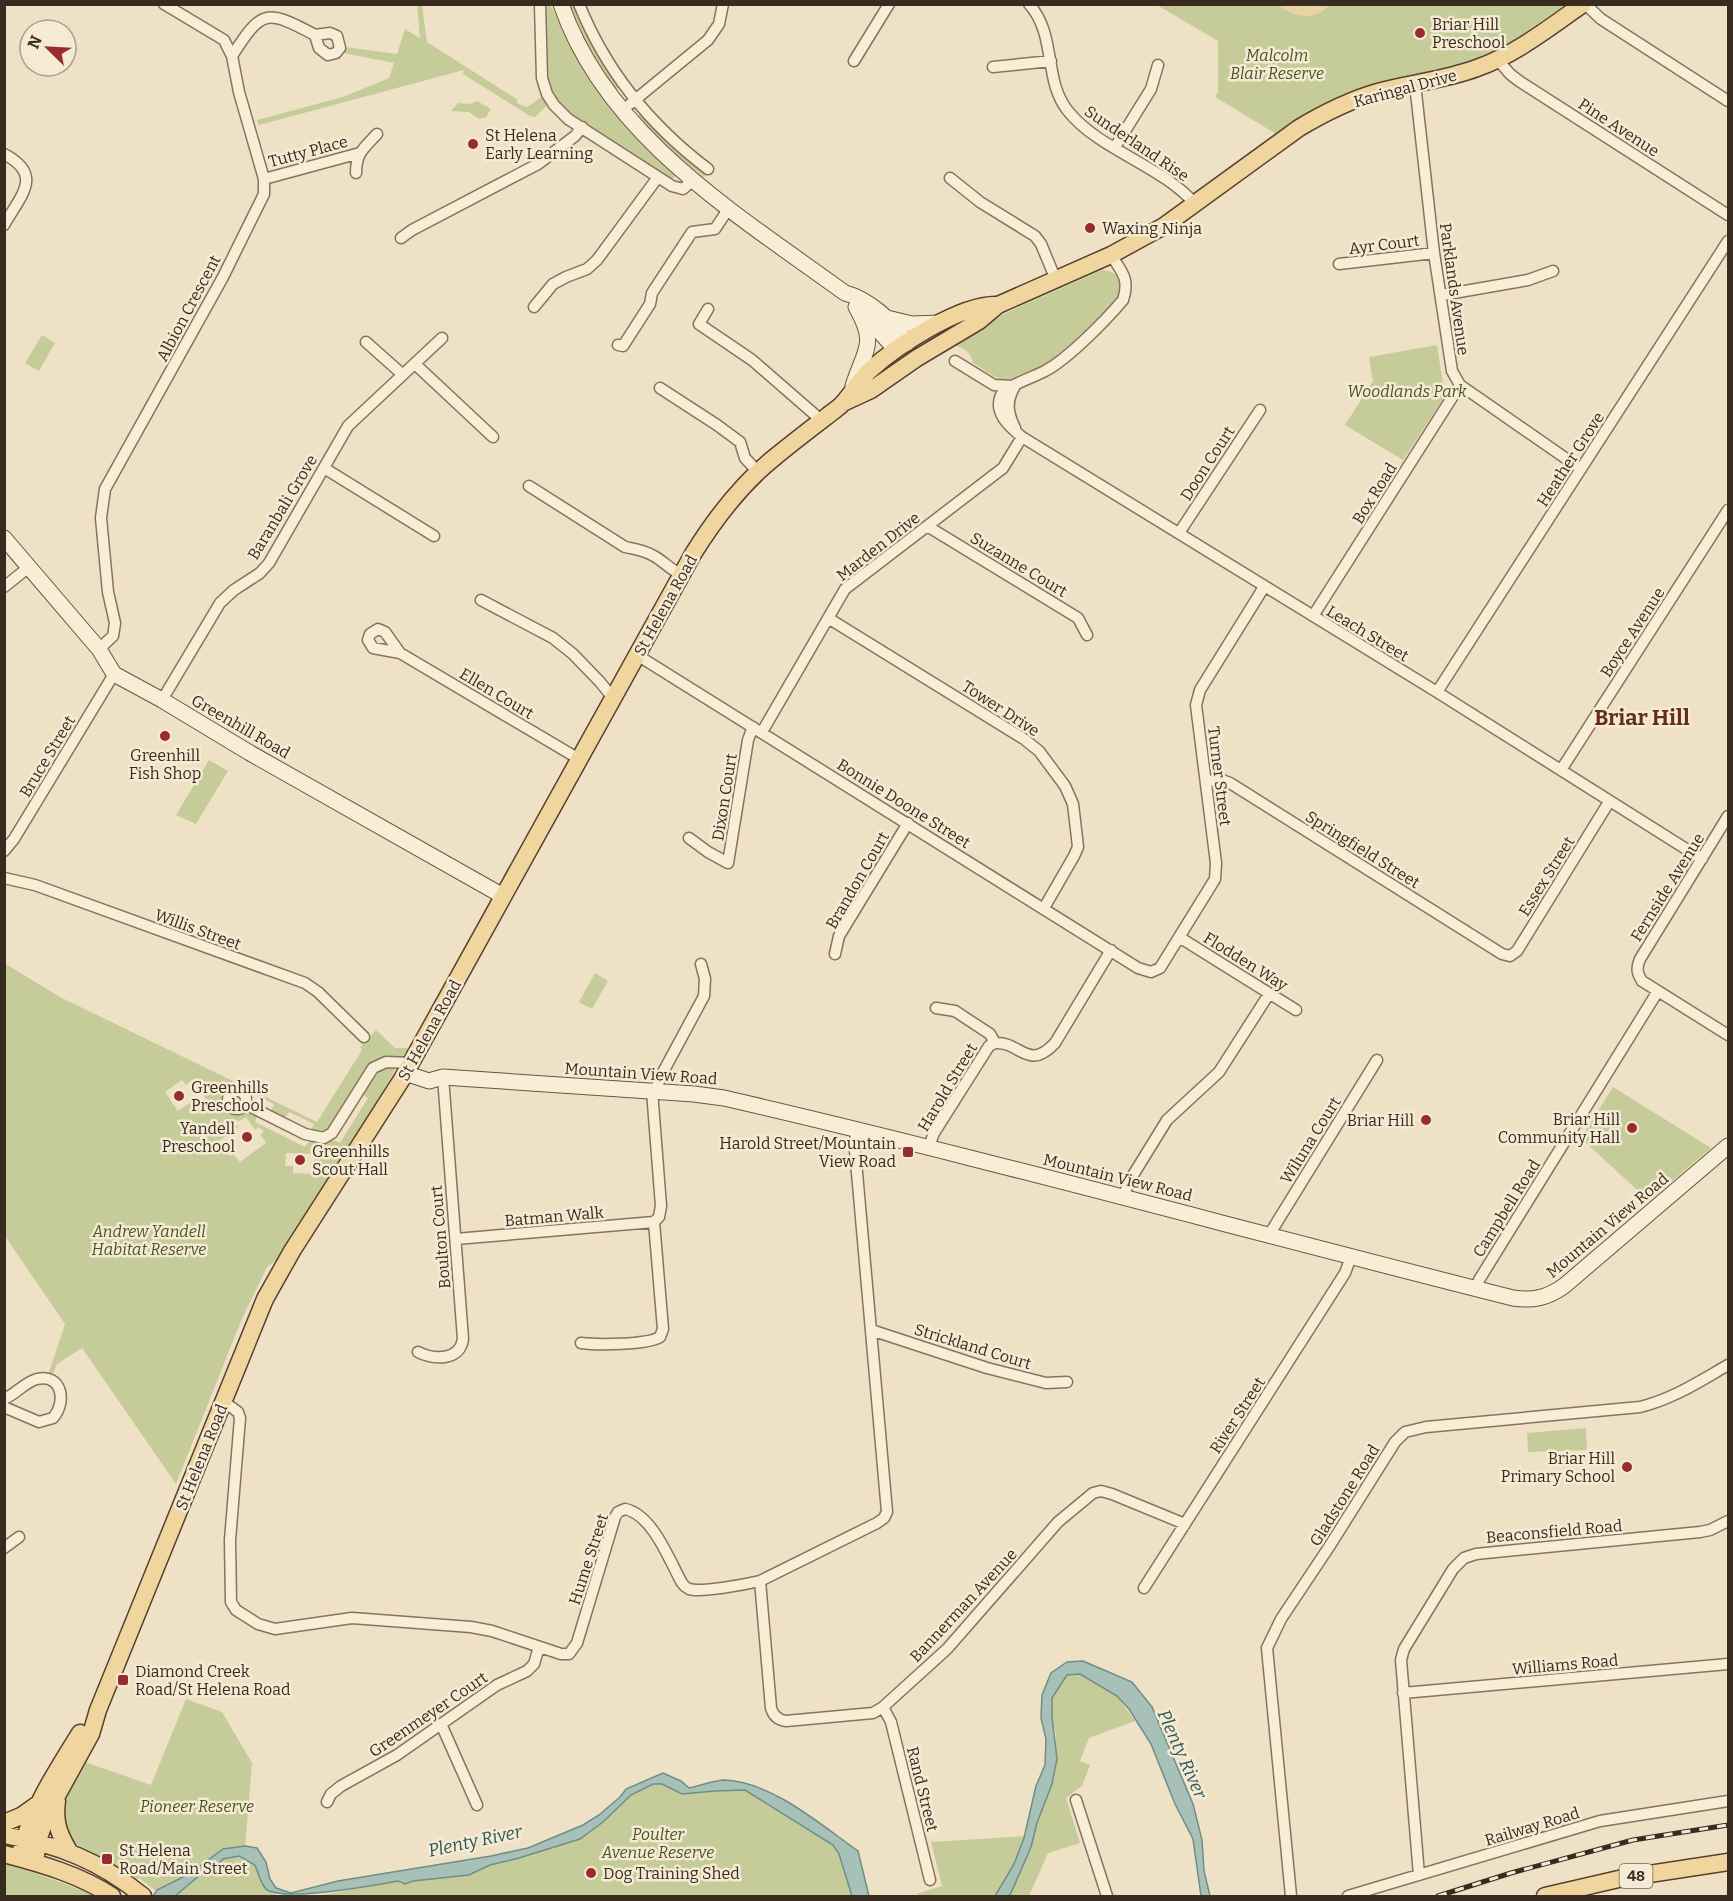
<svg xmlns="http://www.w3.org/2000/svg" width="1733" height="1901" viewBox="0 0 1733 1901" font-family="Bitter,serif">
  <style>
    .green { fill: #c6cc99; fill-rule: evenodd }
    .sand { fill: #e9d5a3 }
    .water { fill: #a7c1b9; stroke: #6d8f87; stroke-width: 1.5 }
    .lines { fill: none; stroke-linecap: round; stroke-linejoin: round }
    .street-casing { stroke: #88735b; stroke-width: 13 }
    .secondary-casing { stroke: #6a543e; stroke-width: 17 }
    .primary-casing { stroke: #56412f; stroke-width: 19 }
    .street { stroke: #f8eed8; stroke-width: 10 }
    .secondary { stroke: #f8eed8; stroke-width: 15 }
    .primary { stroke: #f0d59e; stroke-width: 16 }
    .rail-casing { stroke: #392b1f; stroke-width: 5 }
    .rail { stroke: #f5ebd5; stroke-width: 3; stroke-dasharray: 9; stroke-linecap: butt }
    .poi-dot { fill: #972c2e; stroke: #f5ebd5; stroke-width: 2 }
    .labels { text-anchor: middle; stroke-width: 5; stroke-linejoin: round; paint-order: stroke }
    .shield { fill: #f5ebd5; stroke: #716556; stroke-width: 1.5 }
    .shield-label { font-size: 15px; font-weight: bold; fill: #392b1f }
    .poi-label { font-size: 16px; fill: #392b1f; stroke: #f5ebd5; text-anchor: start }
    .park-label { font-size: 16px; font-style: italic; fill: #4a5526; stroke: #f5ebd5 }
    .street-label { font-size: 16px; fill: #392b1f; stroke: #f5ebd5 }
    .water-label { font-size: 18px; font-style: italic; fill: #2e5855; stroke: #f5ebd5 }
    .district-label { font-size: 22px; font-weight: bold; fill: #652d1f; stroke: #f5ebd5 }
  </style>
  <rect width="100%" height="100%" fill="#eee1c5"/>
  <path class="green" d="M417,5H422L427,42L518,100L517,103L527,107L543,96L548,104L535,117L530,116L463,74L464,70L259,125L257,120L343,97L389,78L394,63L344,53L345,47L397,54L405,29L420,38Z
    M544,5H550L560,20L576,55L592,84L651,151L675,175L674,178H667L570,116L558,105L546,80Z
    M567,5H575L620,86L616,90L599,70Z
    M1157,5H1567C1538,25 1510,46 1476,59C1443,72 1408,75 1374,84C1337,93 1306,113 1276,134L1215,97L1218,92V41Z
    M477,101L491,109L486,117L479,119L469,112L451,111L458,103L470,104Z
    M640,114L676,149L707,173L704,177L671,151L641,121L638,116Z
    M1102,270C1118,271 1124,281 1120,295C1099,317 1033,390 1002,380C992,376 982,368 973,363C970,349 962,347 949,344L1008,312Z
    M42,335L55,343L39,371L25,363Z
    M1437,345L1445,396L1403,460L1345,425L1373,381L1369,357Z
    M209,760L228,771L196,824L176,815Z
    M4,963L60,997L317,1122L362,1050L360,1047L376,1030L395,1048H409L402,1057L383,1058L371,1065L328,1130L324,1133L311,1130L314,1124L289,1112L285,1118L271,1111L274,1104L240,1088H233L226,1094L225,1105L231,1112H249L257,1116L255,1122L305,1147L309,1141L322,1143L332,1139L340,1143L368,1098L362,1094C371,1079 374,1070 392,1066L395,1070L370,1114L277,1260L267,1267L241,1321L176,1484L82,1348L57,1364L52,1377L48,1375L65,1324L5,1236ZM182,1080L186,1085L193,1080L206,1099L198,1105L194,1100L178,1111L165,1092ZM246,1117L255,1130L258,1127L264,1131L261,1135L266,1143L240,1162L233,1154L230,1156L219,1141L238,1127L233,1120L240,1121ZM286,1153L315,1154L314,1174L293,1173V1166H285Z
    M595,973L608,981L592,1009L579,1002Z
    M1613,1087L1711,1148L1649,1201L1581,1138Z
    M1586,1428L1587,1450L1528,1452L1527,1433Z
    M1080,1674L1117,1696L1135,1721L1089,1738L1080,1761L1090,1765L1082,1786L1066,1798L1080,1843L1048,1853L1029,1896H1008L1031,1847L1037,1823L1052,1784L1056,1735L1052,1717V1698L1067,1675Z
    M186,1699L222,1712L252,1763L245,1846L214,1855L189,1874L156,1891L139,1878L137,1880L109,1861L69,1841L61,1806L82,1761L151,1785Z
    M653,1784H662L682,1794L715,1791L745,1790L833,1845L840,1854L852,1896H318L398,1881L401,1884H407L413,1881L469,1875L490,1865L519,1858L580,1839L603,1822L631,1795Z
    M1024,1836L1014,1864L995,1896H916L919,1893L942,1886L931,1842Z
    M236,1856L255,1865L265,1888L278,1896H175L206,1869L215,1867L223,1859Z
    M5,1862L98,1896H5Z"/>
  <path class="sand" d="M1278,5H1329C1314,22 1294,17 1278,5Z"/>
  <path class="water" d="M1083,1661L1132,1682L1152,1707L1193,1804L1202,1840L1204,1871L1210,1896H1201L1193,1839L1175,1804L1151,1744L1129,1709L1117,1696L1080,1674L1067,1675L1052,1698V1717L1057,1759L1052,1784L1037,1823L1031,1847L1011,1893L1008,1896H995L1014,1864L1024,1838L1036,1786L1045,1765L1046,1739L1041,1718L1042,1695L1051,1673L1067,1662Z
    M663,1773L681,1781L689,1788C700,1786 714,1780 725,1780C772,1782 821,1825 858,1851L869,1896H852L839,1854L833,1845L745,1790L715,1791L682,1794L662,1784H653L631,1795L603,1822L580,1839L519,1858L490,1865L469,1875L413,1881L405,1884L398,1881C371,1886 287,1901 267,1890C261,1885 258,1873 255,1865L239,1856L223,1859L215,1867L206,1870L175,1896H153L157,1890L189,1874L223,1849L245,1846L257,1848L266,1862L270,1879L276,1888L291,1893L338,1881L491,1856L528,1848L583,1825L599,1815L620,1797L626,1789Z"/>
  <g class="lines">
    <defs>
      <path id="street" d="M540,4L542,78L547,94L554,105L568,119L672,186L683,189L693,180
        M579,4C606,71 651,126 708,169
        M1029,4C1057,35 1043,80 1068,111C1099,150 1161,165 1195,204
        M1585,4L1601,19L1728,101
        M330,33L337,36L340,48L336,53L328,55L319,48L315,35Z
        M232,56C262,9 266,9 315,35
        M1498,60L1510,74L1519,81L1728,215
        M854,61L889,4
        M993,67L1051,61
        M1415,84L1434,253L1452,371L1460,385L1581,469
        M630,104L708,40L719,24L723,4
        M1115,147L1151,89L1158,65
        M4,154C44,175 21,195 4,225
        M356,173C356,153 364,148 377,134
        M950,178L980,202L1035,236L1041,244L1056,280
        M264,179L360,153
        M401,238L412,230L538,164L575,136L582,127
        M1111,255C1122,272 1130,279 1123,300C1106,320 1068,359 1045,371C1036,376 1004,387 1001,395C993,413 1010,427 1022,437L1437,692L1702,859
        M1339,264L1434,253
        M1442,295L1528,280L1553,271
        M534,307L553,284L566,277L587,269L597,260L658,177
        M708,309L699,324L752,360L821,420
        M366,342L402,374
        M618,345L623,346L650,304L652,293L692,232L715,229L729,208
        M955,361L994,385L1012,386
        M415,364L493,437
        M1015,386C1006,401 1007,412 1015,428
        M660,388L717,425L740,442L745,458L758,472
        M324,468L434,536
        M529,486L625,547C635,549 644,550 654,556C663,561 671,570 682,575
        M927,526L1078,618L1087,635
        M1179,533L1260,410
        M4,587L29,567
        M481,600L553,638L573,654L600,682L613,698
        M1313,616L1460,385
        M828,618L1024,739L1039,751L1065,786L1073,804L1077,838L1078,847L1074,856L1044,908
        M99,649L113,636L115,623L108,592L101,518L105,489L223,277L264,194V179L239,92L232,56L224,40L164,4
        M400,653L385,632L378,629L370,634L368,640L373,648L400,653L579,759
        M637,655L1138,968L1151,972L1160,968L1215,879L1216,863L1196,705L1200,690L1264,587
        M1437,692L1728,241
        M162,700L220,603L234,590L260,573L269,563L348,426L442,338
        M762,732L845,589L1003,468L1022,437
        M1561,770L1728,510
        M1206,781L1222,780L1230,783L1502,954L1510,956L1517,951L1609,802
        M1728,816L1640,959C1636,968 1637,973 1642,981L1728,1035
        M689,838L708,852L728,863L748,740L753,727
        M4,851L14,839L114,674
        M4,878L35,885L305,983L318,992L364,1037
        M1179,937L1296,1010
        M835,954L839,936L908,823
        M936,1008L955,1011L990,1034L995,1043
        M995,1043C1020,1041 1028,1072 1055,1043L1111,950
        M655,1091L662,1074L704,996L705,979L701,964
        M228 1100a9 9 0 1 1 18 0a9 9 0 1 1-18 0Z
        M245,1104L305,1134L324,1138L332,1133L373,1068L386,1062L411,1063
        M928,1149L934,1133L989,1046L995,1043
        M1123,1197L1130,1180L1167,1120L1219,1072L1269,994
        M1269,1235L1377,1060
        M456,1239L654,1222
        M1476,1289L1479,1280L1658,991
        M871,1330L987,1368L1046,1383L1067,1382
        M581,1343C597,1345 647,1345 660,1337L663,1329L654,1222L659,1217L661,1206L652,1091
        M418,1352C434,1360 460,1361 463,1339L443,1077
        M4,1399C16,1394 25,1382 37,1379C62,1373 67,1402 53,1418L39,1422L4,1407
        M223,1401L238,1412L240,1418L230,1540L231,1602L236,1610L258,1624L275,1629L352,1618L471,1627L492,1631L561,1654H569L577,1643L615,1517L618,1512L625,1509C653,1515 669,1560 682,1583C684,1586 685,1587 689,1589C701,1593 747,1584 760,1581L877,1523L884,1518L887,1512L855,1150L856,1130
        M4,1548L19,1537
        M760,1581L771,1708C773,1715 778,1720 786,1721L873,1713L883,1707L947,1649L1058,1522L1093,1493L1101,1491L1112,1494L1185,1524
        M1144,1588L1345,1273L1351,1257
        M1403,1693L1728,1664
        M883,1707L891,1722L930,1880
        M441,1724L477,1805
        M1076,1800L1107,1896
        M327,1802L331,1794L341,1786L397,1755L497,1685L527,1671L534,1664L539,1647
        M1419,1875L1401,1660L1404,1649L1453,1569L1464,1558L1476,1554L1700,1532L1710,1530L1728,1521
        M1291,1896L1267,1648L1281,1619L1329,1547L1395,1442L1405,1432L1426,1427L1640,1407C1673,1399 1700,1381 1728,1365
        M1348,1896L1600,1821L1728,1801"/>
      <path id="secondary" d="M561,4C606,136 738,215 845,293C869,299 894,322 907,343
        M865,315L896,350
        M887,318L912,324L940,323
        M853,386C864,350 878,345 856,307
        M4,538L99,649L114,674L162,700L250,753L503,896
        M405,1073L429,1081L443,1077L694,1094L724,1098C988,1159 1250,1232 1513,1298C1533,1301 1547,1298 1564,1286L1728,1146"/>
      <path id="primary" d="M843,403L871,390L917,358L979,321L998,305L1111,255L1164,226L1299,128C1324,113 1350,100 1378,92C1411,83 1445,80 1477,68C1516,54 1549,28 1583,4
        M57,1801C54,1822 59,1834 69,1851
        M4,1823L21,1816L38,1804
        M4,1835C59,1845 100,1861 143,1896
        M4,1854C42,1864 80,1875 112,1896
        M19,1858C30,1811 55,1773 80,1733
        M35,1862L38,1841L47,1814L91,1734L98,1710L265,1299L292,1251L402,1079L693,554C716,517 741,484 775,457C792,443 809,430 826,417C832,412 839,408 844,402C853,392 859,380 870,370C897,346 961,303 998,305
        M1545,1896L1623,1878L1728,1862"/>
    </defs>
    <use href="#street" class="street-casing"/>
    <use href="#secondary" class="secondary-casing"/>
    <use href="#primary" class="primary-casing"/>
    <use href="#street" class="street"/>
    <use href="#secondary" class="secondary"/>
    <use href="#primary" class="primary"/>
    <defs>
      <path id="rail" d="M1438,1896L1511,1873L1633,1840L1728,1825"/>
    </defs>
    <use href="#rail" class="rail-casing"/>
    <use href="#rail" class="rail"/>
  </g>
  <g class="poi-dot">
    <circle cx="1420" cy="33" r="6"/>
    <circle cx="473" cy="144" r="6"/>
    <circle cx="1090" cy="228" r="6"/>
    <circle cx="165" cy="736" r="6"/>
    <circle cx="179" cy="1096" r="6"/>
    <circle cx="1426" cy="1120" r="6"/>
    <circle cx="1632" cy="1128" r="6"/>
    <circle cx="247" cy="1137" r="6"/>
    <rect x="902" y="1146" width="12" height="12" rx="3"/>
    <circle cx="300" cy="1160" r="6"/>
    <circle cx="1627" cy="1467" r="6"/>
    <rect x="117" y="1674" width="12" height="12" rx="3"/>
    <rect x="101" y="1853" width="12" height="12" rx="3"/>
    <circle cx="591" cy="1873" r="6"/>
  </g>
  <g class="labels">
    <rect class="shield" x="1619.5" y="1864" width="33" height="24" rx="4.5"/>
    <g class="shield-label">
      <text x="1636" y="1881">48</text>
    </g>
    <g class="poi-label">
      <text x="1432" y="30">Briar Hill<tspan x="1432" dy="18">Preschool</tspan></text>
      <text x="485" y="141">St Helena<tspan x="485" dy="18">Early Learning</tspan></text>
      <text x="1102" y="234">Waxing Ninja</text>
      <text x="165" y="761" text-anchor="middle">Greenhill<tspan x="165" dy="18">Fish Shop</tspan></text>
      <text x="191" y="1093">Greenhills<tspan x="191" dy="18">Preschool</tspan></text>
      <text x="1620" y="1125" text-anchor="end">Briar Hill<tspan x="1620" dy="18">Community Hall</tspan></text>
      <text x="1414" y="1126" text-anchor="end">Briar Hill</text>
      <text x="235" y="1134" text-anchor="end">Yandell<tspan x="235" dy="18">Preschool</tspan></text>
      <text x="896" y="1149" text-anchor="end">Harold Street/Mountain<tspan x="896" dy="18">View Road</tspan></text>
      <text x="312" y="1157">Greenhills<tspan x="312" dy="18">Scout Hall</tspan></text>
      <text x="1615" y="1464" text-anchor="end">Briar Hill<tspan x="1615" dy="18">Primary School</tspan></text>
      <text x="135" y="1677">Diamond Creek<tspan x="135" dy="18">Road/St Helena Road</tspan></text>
      <text x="119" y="1856">St Helena<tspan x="119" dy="18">Road/Main Street</tspan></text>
      <text x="603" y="1879">Dog Training Shed</text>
    </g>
    <g class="park-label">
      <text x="1277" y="61">Malcolm<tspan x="1277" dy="18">Blair Reserve</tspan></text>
      <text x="1407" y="397">Woodlands Park</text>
      <text x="149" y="1237">Andrew Yandell<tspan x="149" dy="18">Habitat Reserve</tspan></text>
      <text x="197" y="1812">Pioneer Reserve</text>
      <text x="658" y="1840">Poulter<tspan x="658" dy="18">Avenue Reserve</tspan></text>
    </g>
    <g class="street-label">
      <text transform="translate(1405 88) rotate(-15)" y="6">Karingal Drive</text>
      <text transform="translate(1619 127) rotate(33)" y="6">Pine Avenue</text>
      <text transform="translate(1137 143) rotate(34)" y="6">Sunderland Rise</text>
      <text transform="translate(308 151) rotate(-15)" y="6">Tutty Place</text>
      <text transform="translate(1384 244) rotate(-7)" y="6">Ayr Court</text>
      <text transform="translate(1455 289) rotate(82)" y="6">Parklands Avenue</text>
      <text transform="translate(188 308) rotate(-62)" y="6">Albion Crescent</text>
      <text transform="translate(1570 459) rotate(-57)" y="6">Heather Grove</text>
      <text transform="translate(1207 463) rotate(-57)" y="6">Doon Court</text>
      <text transform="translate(1374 493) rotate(-58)" y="6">Box Road</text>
      <text transform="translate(282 507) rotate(-59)" y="6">Baranbali Grove</text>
      <text transform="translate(878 546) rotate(-38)" y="6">Marden Drive</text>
      <text transform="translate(1019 564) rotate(31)" y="6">Suzanne Court</text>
      <text transform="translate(665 605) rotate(-61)" y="6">St Helena Road</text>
      <text transform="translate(1632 632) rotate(-57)" y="6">Boyce Avenue</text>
      <text transform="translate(1368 633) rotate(31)" y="6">Leach Street</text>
      <text transform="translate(497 693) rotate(31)" y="6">Ellen Court</text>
      <text transform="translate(1001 708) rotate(33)" y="6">Tower Drive</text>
      <text transform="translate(241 726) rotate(30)" y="6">Greenhill Road</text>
      <text transform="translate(47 756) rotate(-59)" y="6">Bruce Street</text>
      <text transform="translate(1220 776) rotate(83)" y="6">Turner Street</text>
      <text transform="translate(724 797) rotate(-81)" y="6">Dixon Court</text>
      <text transform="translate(904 803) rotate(32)" y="6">Bonnie Doone Street</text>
      <text transform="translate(1363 849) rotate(32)" y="6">Springfield Street</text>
      <text transform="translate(1546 876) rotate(-58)" y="6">Essex Street</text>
      <text transform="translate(857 880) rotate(-60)" y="6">Brandon Court</text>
      <text transform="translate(1667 887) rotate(-58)" y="6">Fernside Avenue</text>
      <text transform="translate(198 929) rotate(20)" y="6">Willis Street</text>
      <text transform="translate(1246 961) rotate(32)" y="6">Flodden Way</text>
      <text transform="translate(429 1030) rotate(-61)" y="6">St Helena Road</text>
      <text transform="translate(641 1073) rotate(4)" y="6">Mountain View Road</text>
      <text transform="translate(947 1087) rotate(-59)" y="6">Harold Street</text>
      <text transform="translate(1310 1140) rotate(-58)" y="6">Wiluna Court</text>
      <text transform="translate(1118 1177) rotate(14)" y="6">Mountain View Road</text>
      <text transform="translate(1506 1208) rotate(-58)" y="6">Campbell Road</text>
      <text transform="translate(554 1216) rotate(-5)" y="6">Batman Walk</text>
      <text transform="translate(1607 1225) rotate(-40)" y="6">Mountain View Road</text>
      <text transform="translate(440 1237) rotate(-95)" y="6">Boulton Court</text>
      <text transform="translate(973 1346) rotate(17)" y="6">Strickland Court</text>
      <text transform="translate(1237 1415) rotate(-57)" y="6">River Street</text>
      <text transform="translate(201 1457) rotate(-68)" y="6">St Helena Road</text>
      <text transform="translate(1344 1495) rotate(-58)" y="6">Gladstone Road</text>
      <text transform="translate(1554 1531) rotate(-5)" y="6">Beaconsfield Road</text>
      <text transform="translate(588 1559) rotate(-72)" y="6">Hume Street</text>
      <text transform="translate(963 1605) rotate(-47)" y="6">Bannerman Avenue</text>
      <text transform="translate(1565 1664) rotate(-5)" y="6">Williams Road</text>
      <text transform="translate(428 1714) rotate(-34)" y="6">Greenmeyer Court</text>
      <text transform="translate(923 1789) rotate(76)" y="6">Rand Street</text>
      <text transform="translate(1532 1826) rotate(-17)" y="6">Railway Road</text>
    </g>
    <g class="water-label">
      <text transform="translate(1182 1754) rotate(66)" y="6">Plenty River</text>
      <text transform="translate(475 1841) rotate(-12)" y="6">Plenty River</text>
    </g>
    <g class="district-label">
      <text x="1642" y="725">Briar Hill</text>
    </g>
  </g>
  <rect width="1733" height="1901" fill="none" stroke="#392b1f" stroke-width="12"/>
  <g transform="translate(48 48) rotate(294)"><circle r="28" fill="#f5ebd5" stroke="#aa9e8c" stroke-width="1.5"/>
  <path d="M0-4.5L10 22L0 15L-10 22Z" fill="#972c2e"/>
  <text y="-9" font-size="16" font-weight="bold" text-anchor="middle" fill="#392b1f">N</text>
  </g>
</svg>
